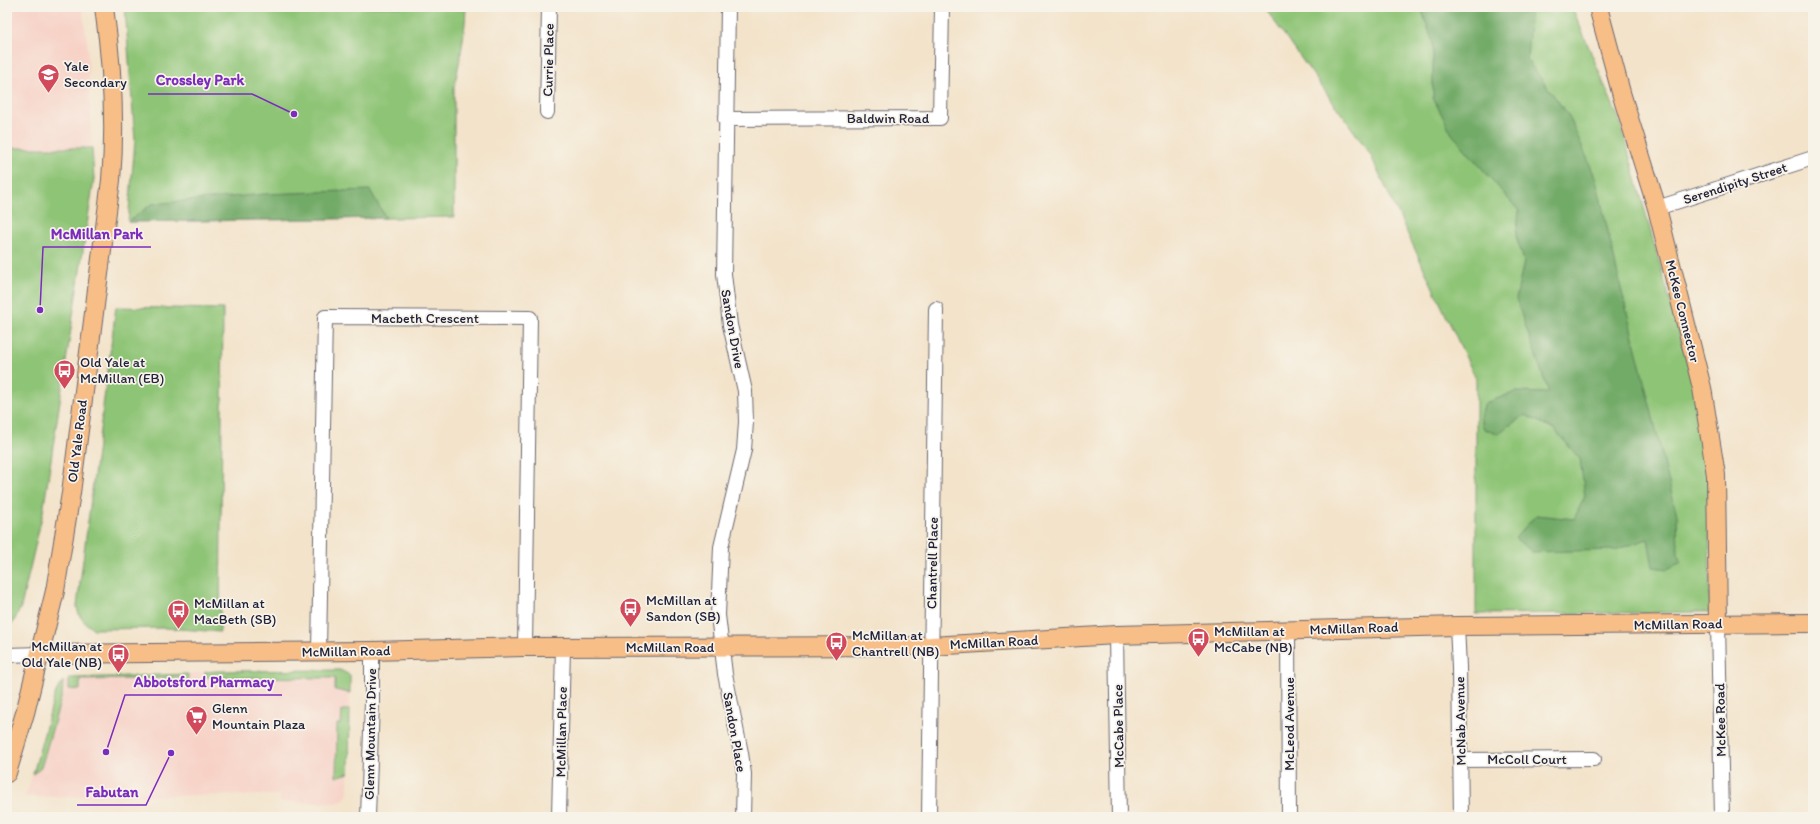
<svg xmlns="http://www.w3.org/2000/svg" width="1820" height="824" viewBox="0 0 1820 824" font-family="Itim,sans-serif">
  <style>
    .built { fill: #f7d1c6 }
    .green { fill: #8ec476; stroke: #587358 }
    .forest { fill: #72aa67; stroke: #4a6651 }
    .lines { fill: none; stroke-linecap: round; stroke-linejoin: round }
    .minor-casing { stroke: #6b666d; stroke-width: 16 }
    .major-casing { stroke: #6b666d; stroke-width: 20 }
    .minor { stroke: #fff; stroke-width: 14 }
    .major { stroke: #f7be88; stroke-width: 18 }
    .labels { text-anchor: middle; stroke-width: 3.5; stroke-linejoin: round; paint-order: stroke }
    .street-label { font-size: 14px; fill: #22223b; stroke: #f7f3e8 }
    .poi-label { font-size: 14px; fill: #22223b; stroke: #f7f3e8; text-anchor: start }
    .leader { fill: none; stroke: #7b2cbf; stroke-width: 1.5 }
    .callout-dot { fill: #7b2cbf; stroke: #f7f3e8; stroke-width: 1.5 }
    .callout-label { font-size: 15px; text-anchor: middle; font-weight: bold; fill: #7b2cbf; stroke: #f7f3e8; stroke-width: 3.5; stroke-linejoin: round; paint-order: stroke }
  </style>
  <rect width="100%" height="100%" fill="#f7f3e8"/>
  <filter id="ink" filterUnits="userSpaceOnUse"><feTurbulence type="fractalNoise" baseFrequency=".025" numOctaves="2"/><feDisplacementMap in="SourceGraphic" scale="8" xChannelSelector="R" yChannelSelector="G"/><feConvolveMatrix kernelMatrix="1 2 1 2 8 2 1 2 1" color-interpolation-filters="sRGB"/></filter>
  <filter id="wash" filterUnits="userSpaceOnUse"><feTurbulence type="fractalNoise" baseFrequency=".012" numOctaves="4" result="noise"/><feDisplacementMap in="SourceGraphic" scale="16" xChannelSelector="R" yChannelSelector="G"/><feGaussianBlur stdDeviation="0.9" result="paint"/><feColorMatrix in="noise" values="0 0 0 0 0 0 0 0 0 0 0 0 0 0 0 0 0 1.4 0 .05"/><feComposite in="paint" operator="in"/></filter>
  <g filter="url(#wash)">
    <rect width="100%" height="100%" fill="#f3e3ca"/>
    <path class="built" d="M7,7H82L87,40L92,148H7Z
      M340,670L350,675L348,794L342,801L336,803L280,802V795L25,797L42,747L57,690L60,684L71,678L176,675L217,671Z"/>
    <path class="green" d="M125,7H466C465,34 460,61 454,87V217L128,222L135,141Z
      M1264,7H1572L1620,122L1696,393L1709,482L1710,612L1476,614V379L1369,152Z
      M92,148L94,179L43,512L21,607L13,623L7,625V148Z
      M116,307L223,309L220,632L166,628L94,629C84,623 78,617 77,606Z
      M340,670L350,675V693L335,690V678L205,677V672L217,671Z
      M188,674V683L182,686L181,678L80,680V690L69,689V678H71Z
      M63,681L62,695L41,768L33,774L54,697L57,690Z
      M342,710H350L349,773L336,777L337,724H341Z"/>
    <path class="forest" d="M1419,7H1531L1527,60L1569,116L1596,179L1619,280L1677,515L1678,554L1682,562L1667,569L1653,567L1648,539L1615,550L1532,552L1515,538L1536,515L1574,519L1585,496L1580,459L1554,429L1525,415L1497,434L1484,429L1480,417L1485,403L1516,392L1549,393L1516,299L1524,261L1516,236L1519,211L1452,134L1433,98V43L1421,8Z
      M370,190L386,218L128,222L152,204L265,194Z"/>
  </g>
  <g filter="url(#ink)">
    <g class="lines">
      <defs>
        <path id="minor" d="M728,7L724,274L730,325L745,391L746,422L744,450L721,547L718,615L725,674L741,753L744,774L743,817
          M547,112L549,7
          M725,119L940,118L942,7
          M1657,208L1813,158
          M1718,623L1722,817
          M1457,626L1459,667L1461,817
          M1288,630L1289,817
          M1116,635L1119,817
          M319,651L325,317L530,318L525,647
          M7,655L40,654
          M1460,760L1594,759
          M368,817L372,702V651
          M559,817L563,647
          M929,817L936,309"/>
        <path id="major" d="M1598,7L1622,96L1657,208L1702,388L1716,475L1718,623
          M40,654L372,651L525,647L931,646L1116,635L1457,626L1813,623
          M7,773L25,713L55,591L71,493L111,180C116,123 112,64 104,7"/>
      </defs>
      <use href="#minor" class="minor-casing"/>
      <use href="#major" class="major-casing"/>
      <use href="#minor" class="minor"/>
      <use href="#major" class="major"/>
    </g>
  </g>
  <defs>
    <symbol id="school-pin" viewBox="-11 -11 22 30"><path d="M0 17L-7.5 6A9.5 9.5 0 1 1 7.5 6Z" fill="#d1495b" stroke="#f7f3e8"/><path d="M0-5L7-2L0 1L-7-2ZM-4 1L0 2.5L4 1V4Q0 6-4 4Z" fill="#fff"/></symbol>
    <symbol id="bus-pin" viewBox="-11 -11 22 30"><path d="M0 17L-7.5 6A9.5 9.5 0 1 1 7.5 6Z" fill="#d1495b" stroke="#f7f3e8"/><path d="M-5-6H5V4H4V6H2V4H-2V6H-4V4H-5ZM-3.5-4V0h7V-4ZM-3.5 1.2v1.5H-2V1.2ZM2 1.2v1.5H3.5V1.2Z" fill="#fff"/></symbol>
    <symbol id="supermarket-pin" viewBox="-11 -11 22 30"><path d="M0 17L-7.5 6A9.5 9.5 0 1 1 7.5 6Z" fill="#d1495b" stroke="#f7f3e8"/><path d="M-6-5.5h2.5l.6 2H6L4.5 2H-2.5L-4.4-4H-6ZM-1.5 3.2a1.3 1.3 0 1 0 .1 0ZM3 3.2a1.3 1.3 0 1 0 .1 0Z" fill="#fff"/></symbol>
  </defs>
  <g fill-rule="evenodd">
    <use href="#school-pin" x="36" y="62" width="25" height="34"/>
    <use href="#bus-pin" x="52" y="358" width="25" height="34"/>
    <use href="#bus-pin" x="618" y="596" width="25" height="34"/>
    <use href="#bus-pin" x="166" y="598" width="25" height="34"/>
    <use href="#bus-pin" x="1186" y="626" width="25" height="34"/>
    <use href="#bus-pin" x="824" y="630" width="25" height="34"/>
    <use href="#bus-pin" x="106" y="642" width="25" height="34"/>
    <use href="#supermarket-pin" x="184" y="704" width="25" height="34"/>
  </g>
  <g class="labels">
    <g class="street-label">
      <text transform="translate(548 60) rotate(-89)" y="5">Currie Place</text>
      <text x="888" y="123">Baldwin Road</text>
      <text transform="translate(1735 183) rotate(-18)" y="5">Serendipity Street</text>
      <text transform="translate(1683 311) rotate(76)" y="5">McKee Connector</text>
      <text x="425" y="323">Macbeth Crescent</text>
      <text transform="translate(733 329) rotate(80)" y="5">Sandon Drive</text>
      <text transform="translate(77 441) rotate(-83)" y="5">Old Yale Road</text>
      <text transform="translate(932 563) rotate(-89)" y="5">Chantrell Place</text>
      <text transform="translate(1678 624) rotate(-1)" y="5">McMillan Road</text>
      <text transform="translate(1354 628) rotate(-2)" y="5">McMillan Road</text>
      <text transform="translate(994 642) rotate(-3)" y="5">McMillan Road</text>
      <text x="670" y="652">McMillan Road</text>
      <text transform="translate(346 651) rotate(-1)" y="5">McMillan Road</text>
      <text transform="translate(1720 720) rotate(-91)" y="5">McKee Road</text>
      <text transform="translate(1460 721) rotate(-91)" y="5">McNab Avenue</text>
      <text transform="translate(1289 724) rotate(-90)" y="5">McLeod Avenue</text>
      <text transform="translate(1118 726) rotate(-91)" y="5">McCabe Place</text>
      <text transform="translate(561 732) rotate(-89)" y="5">McMillan Place</text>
      <text transform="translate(735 732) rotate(80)" y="5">Sandon Place</text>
      <text transform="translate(370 734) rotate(-89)" y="5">Glenn Mountain Drive</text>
      <text x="1527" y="764">McColl Court</text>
    </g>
    <g class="poi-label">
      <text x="64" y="71">Yale<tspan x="64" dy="16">Secondary</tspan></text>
      <text x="80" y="367">Old Yale at<tspan x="80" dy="16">McMillan (EB)</tspan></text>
      <text x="646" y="605">McMillan at<tspan x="646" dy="16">Sandon (SB)</tspan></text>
      <text x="194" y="608">McMillan at<tspan x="194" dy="16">MacBeth (SB)</tspan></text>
      <text x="1214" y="636">McMillan at<tspan x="1214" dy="16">McCabe (NB)</tspan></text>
      <text x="852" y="640">McMillan at<tspan x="852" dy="16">Chantrell (NB)</tspan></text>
      <text x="102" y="651" text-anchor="end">McMillan at<tspan x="102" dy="16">Old Yale (NB)</tspan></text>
      <text x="212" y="713">Glenn<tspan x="212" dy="16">Mountain Plaza</tspan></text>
    </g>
  </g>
  <path class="leader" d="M294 114L252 94H148M40 310L43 247H151M106 752L125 695H282M171 753L146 805H77"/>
  <g class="callout-dot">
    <circle cx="294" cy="114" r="4"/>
    <circle cx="40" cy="310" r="4"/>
    <circle cx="106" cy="752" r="4"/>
    <circle cx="171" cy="753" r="4"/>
  </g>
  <g class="callout-label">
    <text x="200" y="85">Crossley Park</text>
    <text x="97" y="239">McMillan Park</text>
    <text x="204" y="687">Abbotsford Pharmacy</text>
    <text x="112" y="797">Fabutan</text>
  </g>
  <rect width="1820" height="824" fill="none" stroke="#f7f3e8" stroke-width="24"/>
</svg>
